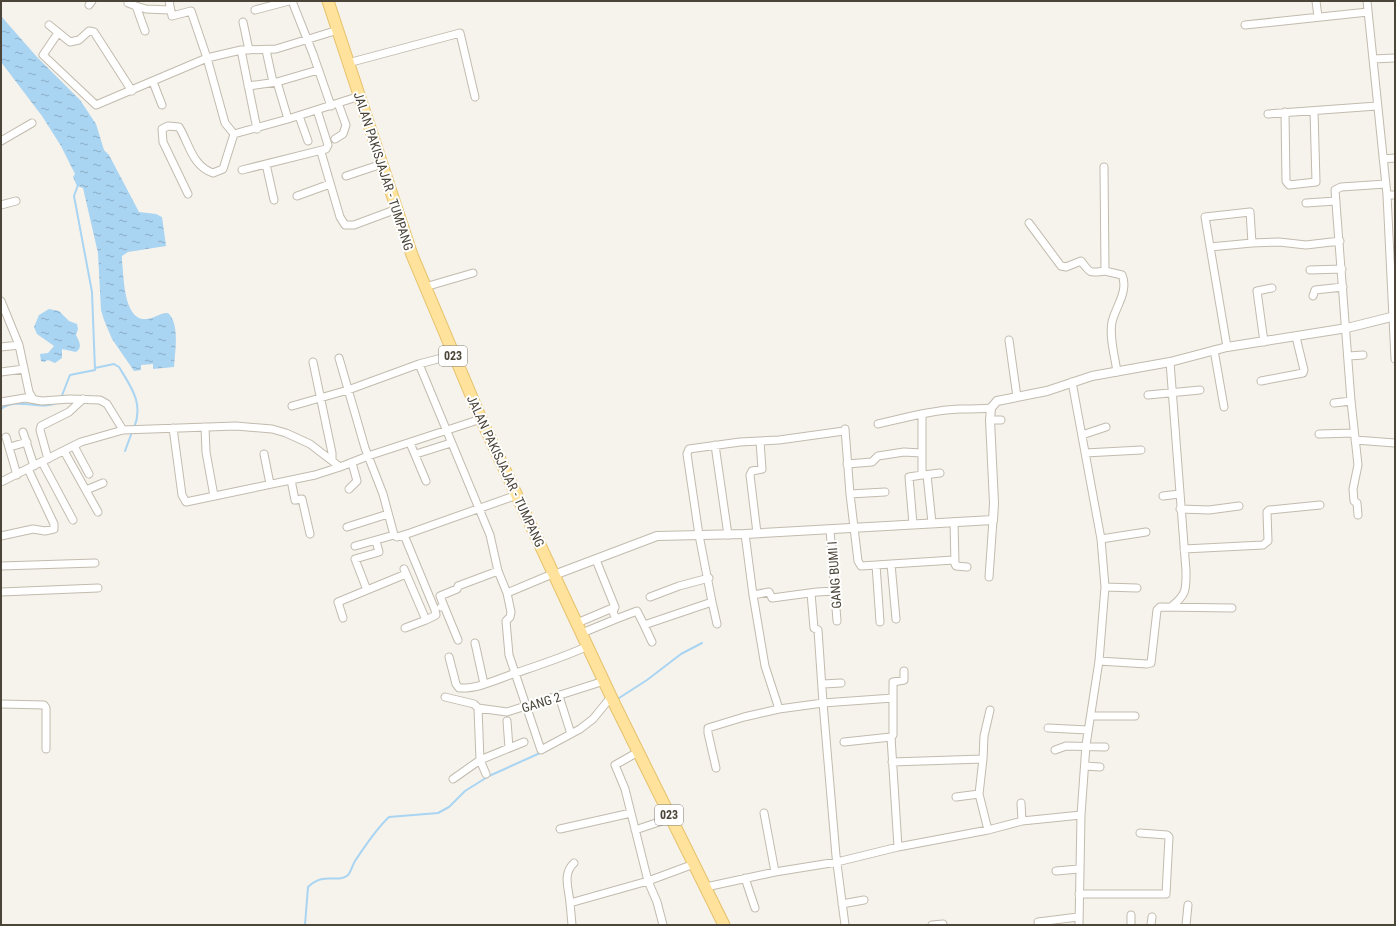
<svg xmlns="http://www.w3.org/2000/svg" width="1396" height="926" viewBox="0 0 1396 926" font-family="'Roboto Condensed',sans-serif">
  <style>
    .water { fill: url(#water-ripples) }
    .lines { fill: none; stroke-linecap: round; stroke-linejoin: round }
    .stream { stroke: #a9d4f2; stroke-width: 2 }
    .minor-casing { stroke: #c2bbae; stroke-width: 9 }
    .tertiary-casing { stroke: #c2bbae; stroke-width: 10 }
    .primary-casing { stroke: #e6c16a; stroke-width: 13 }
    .minor { stroke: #fff; stroke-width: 7 }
    .tertiary { stroke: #fff; stroke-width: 8 }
    .primary { stroke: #ffe39c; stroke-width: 11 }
    .labels { text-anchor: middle; stroke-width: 4; stroke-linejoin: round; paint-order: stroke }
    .shield { fill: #fff; stroke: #817c74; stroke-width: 1 }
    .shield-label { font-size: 12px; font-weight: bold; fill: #4b4439 }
    .street-label { font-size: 13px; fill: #4b4439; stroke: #fff }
  </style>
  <defs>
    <pattern id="water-ripples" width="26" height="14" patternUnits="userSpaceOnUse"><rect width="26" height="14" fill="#a9d4f2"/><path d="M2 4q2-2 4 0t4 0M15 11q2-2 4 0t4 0" fill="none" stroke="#8caec5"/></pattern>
  </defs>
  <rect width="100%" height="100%" fill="#f6f3ec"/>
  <path class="water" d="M1,16L37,57L80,100L96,124L104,150L109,155L139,212L156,214L162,217L166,246L128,252L122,256V261C124,276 123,322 147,319C155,318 159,313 168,313C180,324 175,351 174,367L153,369V364L141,365V370L134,371L112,339L104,320L101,310L98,253L83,188L77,186L73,177L75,174L61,146L42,116L1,62Z
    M49,309L59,311L69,321L77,324L78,329L76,335C79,341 83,347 76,352L62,349V358L55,363L48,360L44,362L41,361L40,354L48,353L54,346L37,334L34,327L39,315Z"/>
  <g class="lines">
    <path class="stream" d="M95,368L114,364L119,367C131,387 144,403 134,428
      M61,398L70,375L95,370L92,292L74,196L78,185
      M1,409C18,396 41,412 59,402
      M125,451L132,432
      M616,700L647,680L681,654L702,643
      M305,925L308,887C324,871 338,884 348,875C351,872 352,866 355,861C365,846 376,829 389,817L438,813L449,807L465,791L489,776L540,753"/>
    <defs>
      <path id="minor" d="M169,1L172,16L191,11L207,58L225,123L234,134L288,119L360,96
        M292,1L313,54L331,106
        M1316,1L1318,17
        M1367,1L1387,195L1395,359
        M128,3L136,6
        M89,5L92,1
        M255,10L289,1
        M243,22L249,50
        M49,25L70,42L79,40L89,31L94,32L132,91
        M1245,25L1368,12
        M145,31L136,6L146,9L170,10
        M58,33L43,55L96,105L207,58L241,50L276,49L338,30
        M241,50L257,129
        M266,50L273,82
        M1373,59L1395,58
        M348,63L460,33L475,97
        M153,82L162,105
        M277,82L288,119
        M248,86L277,82L318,70
        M1285,112L1286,181L1289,185L1316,182L1314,111
        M1268,114L1377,106
        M299,116L308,141
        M335,139L343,134L346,125L338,103
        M1,141L32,123
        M321,152L340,217L345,225H354L397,209
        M1383,159L1395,158
        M266,164L274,200
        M1104,167L1105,271L1122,275C1129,291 1115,308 1112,322C1109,337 1115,357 1117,372
        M242,170L326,149L328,145L317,110
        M346,176L382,164
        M188,194L163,142L162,129L168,126L179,127C189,143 192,166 213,173L223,169L234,134
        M1387,195H1395
        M297,196L330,184
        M1306,203L1336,201
        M1,205L16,201
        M1029,223L1061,266L1066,267L1081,261C1091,274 1089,273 1105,271
        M1252,243L1279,242L1306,245L1340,241
        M1210,247L1252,243L1250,212L1205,217L1227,347
        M1310,270L1342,269
        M425,287L473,273
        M1313,296L1315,290L1343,287
        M1,301L19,345L29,392L33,399
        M1009,340L1017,397
        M1264,342L1257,291L1272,288
        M1,347L19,345
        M1214,350L1224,407
        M1349,356L1363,355
        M339,358L365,448L383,494L394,535
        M313,362L332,453V460
        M1170,362L1186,571C1186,589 1187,594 1172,606
        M419,364L490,535L498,571L507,593L511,612L510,617L506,621L509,655L541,750L580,729L593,719L611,697
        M1,372L24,369
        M1261,381L1303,373L1304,370L1296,337
        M1072,382L1101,539L1105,587L1099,661L1086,745L1081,815L1079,925
        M1148,395L1200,390
        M1,402L25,398L42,401L70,399L100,400L107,404L123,430
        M1334,403L1351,401
        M292,406L348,390L419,364L453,355
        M990,420H1001
        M878,424C904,418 933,410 960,409C970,409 980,409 991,408
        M205,427L206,452L214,496
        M173,428L182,495L186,502L315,475L340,467
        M845,429L850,494L858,561L861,566L891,564L896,619
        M23,432L34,466
        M1319,434L1354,433
        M1082,435L1106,427
        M6,437L17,475
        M1355,440L1395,443
        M410,443L426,481
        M715,445L728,535
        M74,446L89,474
        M10,447L27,442
        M64,451L98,512
        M1085,453L1141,450
        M264,454L270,484
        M416,454L451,443
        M48,459L40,430L41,426L69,412L83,399
        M42,462L73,520
        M847,464L872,462L878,456L904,452L921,453
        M924,475L940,473
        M927,475L932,523
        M291,480L295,500L302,499L310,534
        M1,482L81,442L123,430L236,426L272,429L286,433L310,444L340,467L368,456L481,419
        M349,489L357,481L352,463
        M86,490L103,483
        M850,494L885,492
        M1163,496L1179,494
        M1180,509L1209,510L1239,506
        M1358,515L1357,503L1354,501L1353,489L1358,465L1351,401L1335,190L1341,187L1386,184
        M954,522L955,564L956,566L967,567
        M913,524L909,477L922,475V415
        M347,527L388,514
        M830,530L837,621
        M757,533L750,475L752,471L762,469L760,441
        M745,534L753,595L765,666L779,709L823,703L836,856L845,925
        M1,536L33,529L45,531L54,529V524L28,469
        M1101,539L1146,532
        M355,546L394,535L397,537L410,533L517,495
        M1184,549L1263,545L1268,541L1267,512L1269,510L1320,505
        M596,560L615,607L613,612L616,619L637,611L644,625
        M891,564L954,560
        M876,565L880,622
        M1,566L95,563
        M404,569L426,620L436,615L435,610L404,535
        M989,577L993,520
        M1105,587L1137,588
        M367,590L355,559L379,552L376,541
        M1,592L98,588
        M507,593L550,575H554
        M811,593L814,628L818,630L823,703L893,698
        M753,595L769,592L772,598L817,592L835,591
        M650,597L679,586L709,578
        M712,602L717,624
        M444,606L440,596L457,589L458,586L498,571
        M441,607L444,606L458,640
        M343,618L338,602L406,574
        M577,623L615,607
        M405,628L426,620
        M582,633L616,619
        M652,642L644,625L712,602L699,535L687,454L689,449L740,442L779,440L844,431
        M475,643L484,684
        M449,657L456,684L459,688C476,689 494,681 510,675C536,666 562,658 588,646
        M1099,661L1147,664L1151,663L1157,610L1160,607L1232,608
        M823,684L841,683
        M559,696L571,734
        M445,697L474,704L478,708L480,760L524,742
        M1,704L44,705L46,708V749
        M478,708L507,712L604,681
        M1091,716H1135
        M507,721L509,748
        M1048,728L1088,730
        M891,737L893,735V682L904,680V671
        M844,742L891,737L898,847
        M1055,750L1066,746L1105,747
        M638,752L615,765L625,789L648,881L657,902L663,925
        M983,759L984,736L990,710
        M892,762L983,759L979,794L988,830
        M1085,766L1100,767
        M716,768L708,733V728L744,717L779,709
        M453,779L480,760L486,774
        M956,797L979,794
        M1021,803L1022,821
        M764,813L775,872
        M560,829L631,813
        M635,830L671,818
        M1056,871L1079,869
        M745,878L755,908
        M706,887L775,872L837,862L898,847L988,830L1022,821L1081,815
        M1079,894H1166L1169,837L1167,835L1140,833
        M570,903C569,889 562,874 574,863
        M842,904L864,900
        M1038,922L1078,917
        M572,925L570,903L648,881L694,864
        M932,925L943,924
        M1131,925V915
        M1151,925L1152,917
        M1186,925L1188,905"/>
      <path id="tertiary" d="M554,575L657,536L745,534L993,520L994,503L990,420L991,408L997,401L1047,391L1092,376L1170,362L1227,347L1347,328L1395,316"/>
      <path id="primary" d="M328,1L412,255L481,419L615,705L724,925"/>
    </defs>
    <use href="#minor" class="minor-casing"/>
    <use href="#tertiary" class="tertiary-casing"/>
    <use href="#primary" class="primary-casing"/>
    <use href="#minor" class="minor"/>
    <use href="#tertiary" class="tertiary"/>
    <use href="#primary" class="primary"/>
  </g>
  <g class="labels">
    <g class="shield">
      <rect x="439" y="346" width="28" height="20" rx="3"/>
      <rect x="655" y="805" width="28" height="20" rx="3"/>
    </g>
    <g class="shield-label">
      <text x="453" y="360">023</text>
      <text x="669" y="819">023</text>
    </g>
    <g class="street-label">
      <text transform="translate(384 171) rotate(72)" y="5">JALAN PAKISJAJAR - TUMPANG</text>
      <text transform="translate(506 471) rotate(65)" y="5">JALAN PAKISJAJAR - TUMPANG</text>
      <text transform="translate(834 575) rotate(-94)" y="5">GANG BUMI I</text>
      <text transform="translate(541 702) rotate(-17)" y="5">GANG 2</text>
    </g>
  </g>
  <rect width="1396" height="926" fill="none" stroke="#4b4439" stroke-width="4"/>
</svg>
